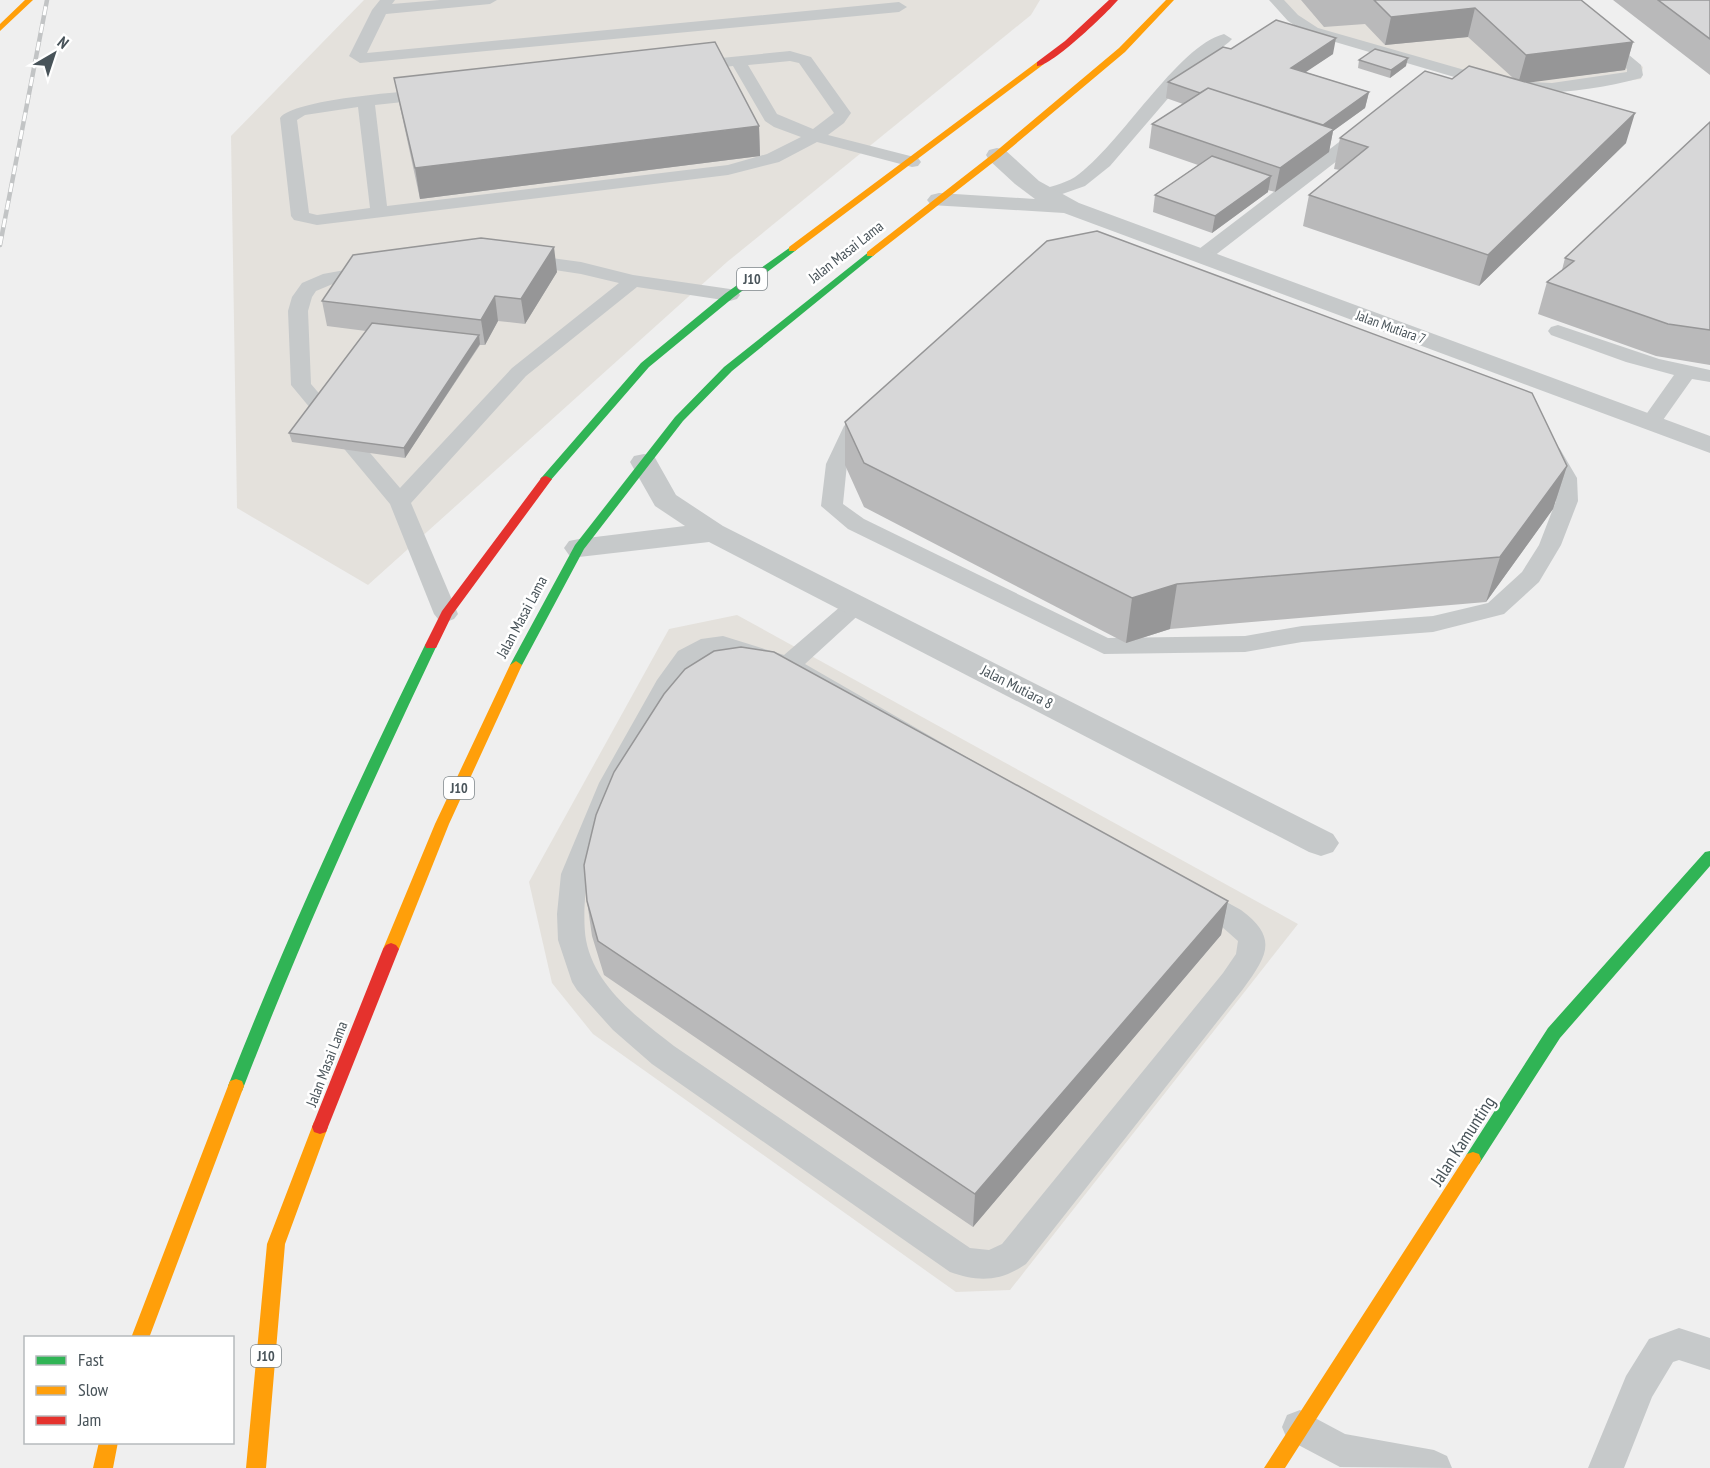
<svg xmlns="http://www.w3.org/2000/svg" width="1710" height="1468" viewBox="0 0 1710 1468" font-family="'PT Sans Narrow',sans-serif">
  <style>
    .commercial { fill: #e4e1dc }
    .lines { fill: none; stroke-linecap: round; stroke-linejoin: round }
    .lane { fill: #c6c9ca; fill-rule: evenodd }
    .street { fill: #c6c9ca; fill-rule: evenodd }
    .fast { fill: #30b455; fill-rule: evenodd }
    .slow { fill: #ff9f0a; fill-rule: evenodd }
    .jam { fill: #e5322d; fill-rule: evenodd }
    .rail-casing { stroke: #c2c4c5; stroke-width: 4.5 }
    .rail { stroke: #fff; stroke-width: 3; stroke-dasharray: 9; stroke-linecap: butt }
    .wall { fill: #b9b9ba }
    .shaded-wall { fill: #969697 }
    .building { fill: #d7d7d8; stroke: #969697; stroke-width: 1.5 }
    .labels { text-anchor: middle; stroke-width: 5; stroke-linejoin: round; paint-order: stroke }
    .shield { fill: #fff; stroke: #7f878b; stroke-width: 1.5 }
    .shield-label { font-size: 14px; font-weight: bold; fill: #485359 }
    .far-street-label { font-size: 14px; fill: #485359; stroke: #fff }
    .street-label { font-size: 15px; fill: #485359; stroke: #fff }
    .near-street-label { font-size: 18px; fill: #485359; stroke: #fff }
  </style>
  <rect width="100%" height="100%" fill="#efefef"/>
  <path class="commercial" d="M364,0H1040L1031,15L727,262L368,585L237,508L231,136Z
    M1270,0H1562L1643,67L1641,79L1531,94L1309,33Z
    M737,615L1298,924L1010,1290L956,1292L593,1034L552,983L529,882L669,629Z"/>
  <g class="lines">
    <path class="lane" d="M380,0H395L392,4L440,0H497L490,4L386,14L367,53L899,2L907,7L899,12L360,63L349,56L372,10Z
      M1269,0H1284L1298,15L1318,28L1503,81L1552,83L1627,72V69L1547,0H1563L1641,65L1643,75L1641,78C1595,90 1549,96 1502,91L1308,34L1288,21Z
      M1224,34L1232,39L1229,42L1189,74L1110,166L1085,186L1048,199H1036L1033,195L1036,191C1048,187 1064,184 1075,177C1120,146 1177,46 1224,34Z
      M790,51L811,57L851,113L844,123L828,135L918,158L921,162L918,166L912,167L817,142L779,162L728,175L317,225L294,220L291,216L280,118C294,99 403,92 431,89L437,91L439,94L437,97L431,99L375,105L387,206L728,165L767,154L801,137L774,127L765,121L733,66L691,71L683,66L691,61ZM790,61L799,63L834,113L813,129L777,114L748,65ZM358,107L370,208L317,215L309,213L297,120L305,115Z
      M1349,138L1355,139L1358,143L1355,147L1209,260H1195L1193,256L1195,252L1343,139Z
      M522,254L581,262L633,275L730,289L737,291L740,295L737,299L730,301L637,287L526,376L411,503L458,614L454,619L446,622L438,619L434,614L390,504L291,385L288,311L292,297L302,283L323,274L372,265L379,267L381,271L379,275L335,283L316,291L312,297L308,311L311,384L400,488L512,368L619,283L581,274L515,264L513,260L515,256Z
      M1059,255L1087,258L1283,325L1535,424L1560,449L1577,478L1578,501L1561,545L1539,582L1504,614L1433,632L1302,642L1245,652L1104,654L848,529L821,506L826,464L844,426L1022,267ZM1060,267L1078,268L1269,333L1521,432L1543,457L1555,478L1556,501L1539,545L1522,572L1488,603L1433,616L1302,626L1245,636L1108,638L864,519L843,504L847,464L863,430L1036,275Z
      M1558,325L1659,359L1710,370V382L1692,379L1658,427L1651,429L1644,427L1640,423L1674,375L1626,362L1551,335L1548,331L1551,327Z
      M856,597L864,600L868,605L864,610L805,664L1017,786L1241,910C1279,938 1267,956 1243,989L1026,1264C1000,1282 978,1282 950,1272L652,1064L613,1030L577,990L572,982L558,940L557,914L561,874L599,783L657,680L678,651L701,639L723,636L784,655L848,600ZM722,652L779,671L999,800L1221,926L1238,941L1236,954L1223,973L1002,1244L989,1250L970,1248L674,1046C638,1018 595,987 586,940C583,923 584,888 590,872C607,817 635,766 662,715C671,698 681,674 697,662C704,657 713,653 722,652Z
      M1679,1328L1710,1338V1370L1679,1360L1673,1362L1652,1397L1624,1468H1588L1626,1376L1649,1339Z
      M1300,1410L1345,1434L1434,1450L1447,1456L1452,1468L1340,1467L1287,1439L1282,1427L1287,1415Z"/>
    <path class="street" d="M997,148L1005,150L1039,181L1079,203L1710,436V453L1064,213L931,205L927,200L931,195L939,193L1035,199L1015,184L989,160L986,155L989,150Z
      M644,454L654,456L676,495L723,526L1333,834L1339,843L1333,852L1321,856L1309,852L709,542L579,557L569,555L564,548L569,541L579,539L685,526L655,506L630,462L634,456Z"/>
    <path class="fast" d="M792,246L797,249L795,251L734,297L649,367L550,481H542L540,479L542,477L641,363L726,293Z
      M870,251L875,254L873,256L732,371L683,421L584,549L522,665L516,669L511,668L510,665L575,545L675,417L724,367Z
      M431,641L437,645C368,790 302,936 244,1086L242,1091L236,1093L230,1091L228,1086C287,936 354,790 425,645Z
      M1710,851V866L1560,1038L1479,1164L1473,1166L1467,1164L1465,1159L1467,1154L1548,1028L1705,852Z"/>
    <path class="slow" d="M25,0H33L0,31V24Z
      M1166,0H1174L1125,52L1000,157L873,256H867V252L994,153L1119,48Z
      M1037,62L1044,64L795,251H789V247Z
      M516,661L522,665L449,824L399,949L396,953L391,955L386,953L383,949L435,824L510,665Z
      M236,1079L242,1081L244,1086L149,1338H131L228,1086L230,1081Z
      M320,1120L326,1122L328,1127L285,1244L266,1468H246L267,1244L312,1127L314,1122Z
      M1473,1152L1479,1154L1481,1159L1479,1164L1285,1468H1264L1467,1154Z
      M99,1442H118L113,1468H93Z"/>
    <path class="jam" d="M1109,0H1118C1107,13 1051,67 1037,66V62L1065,41Z
      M546,476L552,479L452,615L436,648H426L425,645L442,611L542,477Z
      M391,943L396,945L399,949L328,1127L326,1132L320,1134L314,1132L312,1127L383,949L386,945Z"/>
    <defs>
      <path id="rail" d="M0,245L47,0"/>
    </defs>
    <use href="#rail" class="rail-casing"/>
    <use href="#rail" class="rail"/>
  </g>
  <path class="wall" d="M1301,0H1581L1633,42L1625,70L1527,82L1626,143L1479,286L1303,226L1309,195L1340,170L1334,169L1340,138L1452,79L1513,78L1468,37L1385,45L1365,24L1324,27Z
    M1613,0H1710V75Z
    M1231,49L1333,54L1305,72L1369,92L1365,108L1333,131L1329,152L1275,192L1268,190V192L1212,233L1153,212L1155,195L1198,165L1149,148L1152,124L1183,104L1166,98L1168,82Z
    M1359,60L1406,66L1390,78L1358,68Z
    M394,78L759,126L760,156L420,199L400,107Z
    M1710,122V365L1656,356L1538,314L1547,282L1562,270L1565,258Z
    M557,272L525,324L498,321L485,345H480L405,458L292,442L289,433L366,331L327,326L322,301Z
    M845,422L1567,466L1553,509L1486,602L1170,629L1126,643L864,507L845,465Z
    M587,901H1228L1221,935L973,1227L604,975L592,936Z"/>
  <path class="shaded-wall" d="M1475,8L1468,37L1385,45L1391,17Z
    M1336,38L1333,54L1288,84L1291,68Z
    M1633,42L1625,70L1518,84L1526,55Z
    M1408,58L1406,66L1390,78L1391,70Z
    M1369,92L1365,108L1333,131L1329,152L1275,192L1280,168L1315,130Z
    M1635,113L1626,143L1479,286L1488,255Z
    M759,126L760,156L420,199L415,168Z
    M1271,176L1268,192L1212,233L1215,216Z
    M554,247L557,272L525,324L521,299Z
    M495,296L498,321L485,345L481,320Z
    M479,335L480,344L405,458L404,448Z
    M1567,466L1553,509L1486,602L1500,557Z
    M1177,584L1170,629L1126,643L1132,598Z
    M1228,901L1221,935L973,1227L975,1194Z"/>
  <path class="building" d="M1374,0H1581L1633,42L1526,55L1475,8L1391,17Z
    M1658,0H1710V39Z
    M1276,20L1336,38L1291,68L1369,92L1323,125L1208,88L1200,93L1168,82L1223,47L1231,49Z
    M715,42L759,126L415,168L394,78Z
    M1375,49L1408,58L1391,70L1359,60Z
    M1469,66L1635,113L1488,255L1309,195L1368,147L1340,138L1425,71L1452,79Z
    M1208,88L1334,129L1280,168L1152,124Z
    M1710,122V330L1668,324L1547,282L1574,261L1565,258Z
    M1212,156L1271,176L1215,216L1155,195Z
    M1097,231L1532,393L1567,466L1500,557L1177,584L1132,598L864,463L845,422L1047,241Z
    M481,238L554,247L521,299L495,296L481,320L322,301L353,255Z
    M372,323L479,335L404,448L289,433Z
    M741,647L774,652L1228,901L975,1194L598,941L587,901L584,865L596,815L614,772L664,694L685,669L714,651Z"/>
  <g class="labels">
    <g class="shield">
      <rect x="737" y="268" width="30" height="22" rx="4.5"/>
      <rect x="444" y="777" width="30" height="22" rx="4.5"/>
      <rect x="251" y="1345" width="30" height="22" rx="4.5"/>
    </g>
    <g class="shield-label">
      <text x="752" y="284">J10</text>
      <text x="459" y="793">J10</text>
      <text x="266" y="1361">J10</text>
    </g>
    <g class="far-street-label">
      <text transform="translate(1391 327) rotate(20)" y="5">Jalan Mutiara 7</text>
    </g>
    <g class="street-label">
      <text transform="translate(846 252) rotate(-38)" y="5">Jalan Masai Lama</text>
      <text transform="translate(522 617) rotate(-62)" y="5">Jalan Masai Lama</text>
      <text transform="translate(1017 687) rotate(27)" y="5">Jalan Mutiara 8</text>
      <text transform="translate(327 1064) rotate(-69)" y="5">Jalan Masai Lama</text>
    </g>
    <g class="near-street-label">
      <text transform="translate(1463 1141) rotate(-57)" y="6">Jalan Kamunting</text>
    </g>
  </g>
  <rect x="24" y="1336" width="210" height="108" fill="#ffffff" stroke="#b6babd" stroke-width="1.5"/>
  <rect x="36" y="1356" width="30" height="9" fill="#30b455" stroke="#b6babd" stroke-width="1.5"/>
  <text x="78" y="1366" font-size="18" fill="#485359">Fast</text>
  <rect x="36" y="1386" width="30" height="9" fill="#ff9f0a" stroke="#b6babd" stroke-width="1.5"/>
  <text x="78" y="1396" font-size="18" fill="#485359">Slow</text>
  <rect x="36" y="1416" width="30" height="9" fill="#e5322d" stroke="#b6babd" stroke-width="1.5"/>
  <text x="78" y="1426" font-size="18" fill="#485359">Jam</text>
  <g transform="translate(54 54) rotate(39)" stroke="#ffffff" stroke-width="4.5" paint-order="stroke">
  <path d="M0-4.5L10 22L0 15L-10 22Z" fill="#485359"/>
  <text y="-9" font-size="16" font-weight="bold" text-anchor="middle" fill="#485359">N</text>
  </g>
</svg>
